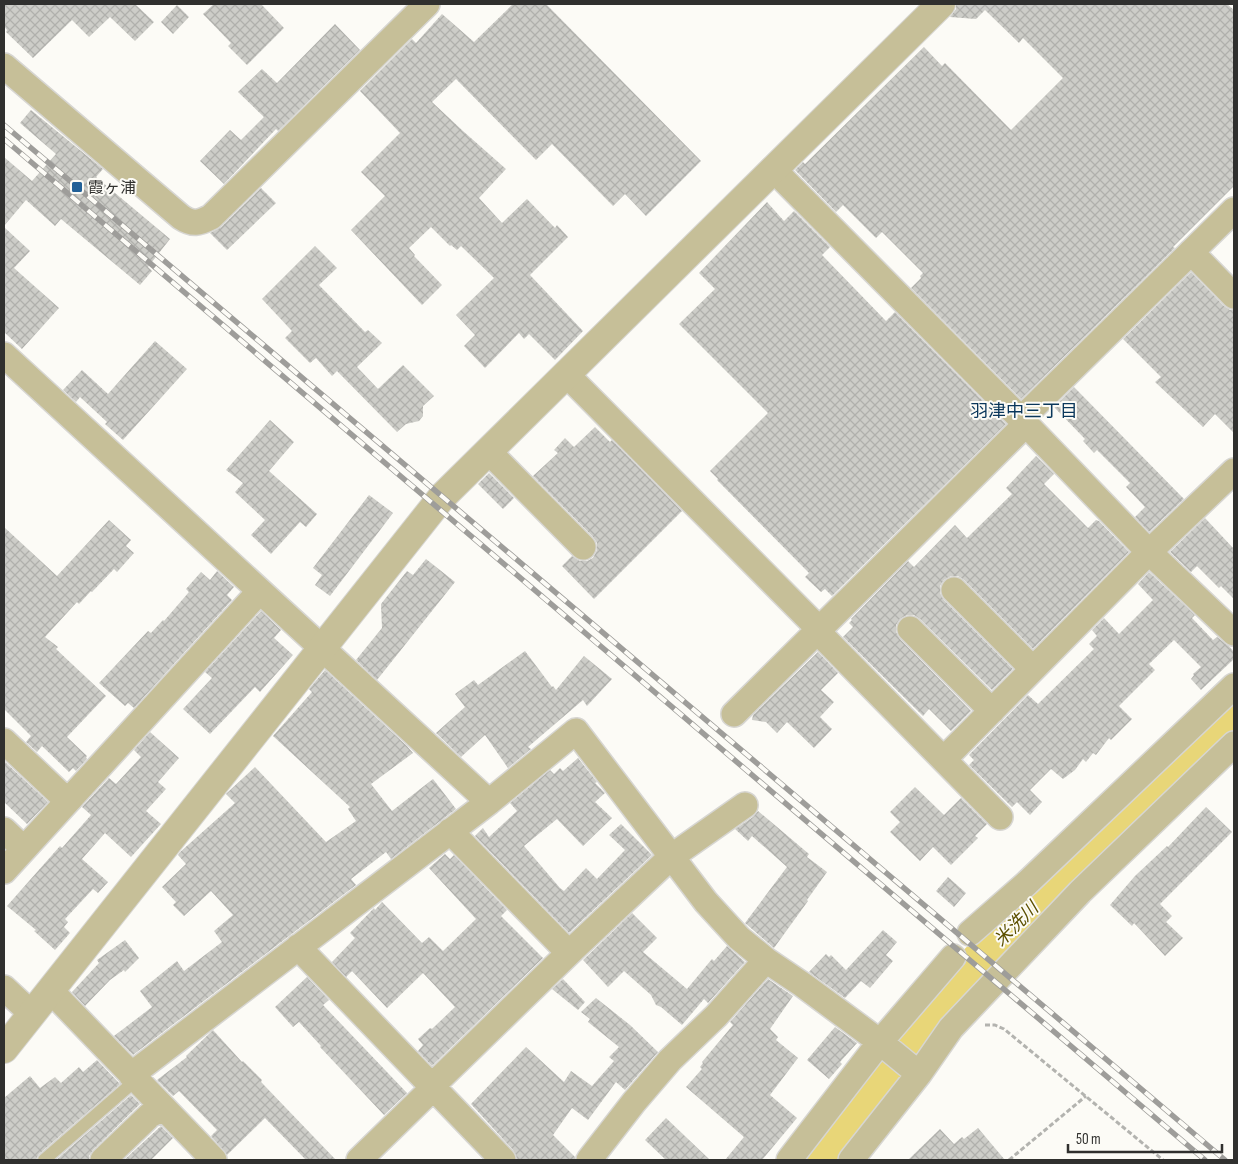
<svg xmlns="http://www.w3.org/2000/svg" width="1238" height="1164" viewBox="0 0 1238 1164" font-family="'Sofia Sans Condensed','Noto Sans JP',sans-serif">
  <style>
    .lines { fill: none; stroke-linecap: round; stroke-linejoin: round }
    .river { stroke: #e8d678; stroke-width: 36 }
    .building { fill: url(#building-cross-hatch) }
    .service-casing { stroke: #d7d6d2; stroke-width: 15 }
    .minor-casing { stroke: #d7d6d2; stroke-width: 28 }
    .tertiary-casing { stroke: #d7d6d2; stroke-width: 30 }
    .path { stroke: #b3b3af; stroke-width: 3; stroke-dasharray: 5 2.5; stroke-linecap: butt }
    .service { stroke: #c6bf98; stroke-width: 12 }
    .minor { stroke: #c6bf98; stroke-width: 25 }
    .tertiary { stroke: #c6bf98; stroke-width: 28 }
    .rail-casing { stroke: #9e9d9a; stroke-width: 5.5 }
    .rail { stroke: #fcfbf6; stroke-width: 4; stroke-dasharray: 11; stroke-linecap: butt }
    .poi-dot { fill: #226097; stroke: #fcfbf6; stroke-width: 2 }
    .labels { text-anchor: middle; stroke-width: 4; stroke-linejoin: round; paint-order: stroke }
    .poi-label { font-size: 16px; fill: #30302e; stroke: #fcfbf6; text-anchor: start }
    .neighbourhood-label { font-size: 18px; fill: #0a375b; stroke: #fcfbf6 }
    .water-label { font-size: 18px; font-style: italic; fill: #5c5001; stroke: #fcfbf6 }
  </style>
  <defs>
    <pattern id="building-cross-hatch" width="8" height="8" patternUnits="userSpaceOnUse" patternTransform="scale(1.25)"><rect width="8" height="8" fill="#cdcdc8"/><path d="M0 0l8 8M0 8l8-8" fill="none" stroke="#b0b0ac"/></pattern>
  </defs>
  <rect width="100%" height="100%" fill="#fcfbf6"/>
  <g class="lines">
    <path class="river" d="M819,1160L957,982L1162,778L1234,708"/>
  </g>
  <path class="building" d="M4,4H135L154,22L135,41L110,17L89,37L72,20L33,58L6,32L7,30L4,26Z
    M214,4H261L284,28L247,65L228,46L231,43L203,14Z
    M513,4H546L701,161L646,216L625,194L613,206L552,144L536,160L456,79L432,102L463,131L506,169L479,198L502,223L527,199L555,228L557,225L568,237L530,275L583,331L555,360L529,334L524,339L519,333L485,368L464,346L475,335L456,315L494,278L461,246L457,250L451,245L450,246L431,227L409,248L415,255L414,256L442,285L422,305L351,230L385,196L361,172L400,133L360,91L412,39L416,43L442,14L474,42Z
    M956,4H1227L1234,10V186L1173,247L1175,248L1021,399L911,288L921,278L920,276L923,273L882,232L876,238L843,205L836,212L795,170L803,162L805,164L924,47L942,66L945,63L1011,130L1063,78L1023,38L1019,43L985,10L976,19L950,17L956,9Z
    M177,5L189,17L173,34L161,22Z
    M335,24L360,50L278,131L276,129L224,184L200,161L230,130L241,140L264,117L238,92L262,69L277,83Z
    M31,110L103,169L96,177L170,239L148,267L152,271L140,285L61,219L55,226L26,200L4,226V157L32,181L56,154L20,123Z
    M261,188L276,203L227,250L210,233L221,227Z
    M767,202L784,221L794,211L830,247L822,255L886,321L895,312L1006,424L832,596L825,589L821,592L805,577L809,573L717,480L718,479L710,471L768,413L679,324L715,289L699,273Z
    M4,227L30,251L14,268L59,308L22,349L4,332Z
    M315,246L337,268L319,285L365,332L368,330L382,343L357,367L378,389L403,365L434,396L423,406V416L419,421L406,424L397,432L337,371L332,376L316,358L310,363L285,338L292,331L262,299Z
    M1191,272L1224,306L1230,310H1234V433L1215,414L1203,427L1155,382L1161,377L1123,339Z
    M155,341L187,369L123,440L105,424L107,422L80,397L76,402L63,390L82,370L108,394Z
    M1074,387L1184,499L1149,532L1135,517L1145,507L1126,487L1130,483L1097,450L1094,453L1083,441L1085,439L1054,407Z
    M270,420L294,442L269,471L317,514L306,527L300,522L271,554L251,535L265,520L235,492L243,483L226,470Z
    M595,427L610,442L612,440L682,511L594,599L562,566L572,556L580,561H587L593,558L597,550V543L593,537L533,476L558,453L554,450L565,438L574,447Z
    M1036,456L1054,474L1044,484L1088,528L1096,520L1099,521L1129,552L1033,649L964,580L958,576H951L944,580L940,586V593L944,600L1013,669L992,690L920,619L914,615H907L900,619L896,625V632L900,639L971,711L951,731L929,709L923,716L843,637L853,627L849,623L852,620L851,619L908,561L914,567L955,525L967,538L1012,494L1006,488Z
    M489,473L514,498L503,509L478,484Z
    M369,495L393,513L330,596L315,585L322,575L313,568Z
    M1205,518L1234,549V599L1221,586L1219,588L1197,566L1191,572L1170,552Z
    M109,520L131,540L126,546L134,553L117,572L114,569L92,592L91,591L79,604L77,602L45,637L58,647L56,649L106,696L67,737L87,756L86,757L87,759L76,771L73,768L69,772L42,746L37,752L26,742L31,736L4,709V527L57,576Z
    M426,559L455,582L377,680L356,660L382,628L381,604L407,571L413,575Z
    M217,571L234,587L227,595L232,600L134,708L128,703L125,706L99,683L148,631L151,633L163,620L164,621L189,592L186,589L201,572L210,580Z
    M1149,572L1195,615L1192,618L1213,640L1217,637L1229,646L1234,652V659L1201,690L1191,679L1194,675L1193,674L1201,667L1174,640L1149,664L1155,670L1119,706L1132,719L1111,740L1109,738L1096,755L1093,753L1086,762L1083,759L1075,770L1063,779L1051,769L1030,790L1042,802L1030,815L1017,802L1012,807L969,765L974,760L969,755L1028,695L1038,704L1094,649L1089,644L1097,636L1092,630L1104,618L1119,634L1153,600L1138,584Z
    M261,611L281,630L274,638L293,655L260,692L255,687L210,734L183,709L212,678L205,672Z
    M525,651L552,687L553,686L556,690L584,656L612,679L587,706L583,700L528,747L531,749L508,768L485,735L461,757L436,733L465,707L455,694L474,680L478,685Z
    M818,652L838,673L821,690L834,702L820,717L832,729L814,748L787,722L777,733L766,722L752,720L753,715Z
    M325,670L407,746L413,753L371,784L392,811L433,779L456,809L391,859L386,852L351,879L356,885L133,1055L114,1036L152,1007L140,991L177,961L184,971L222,942L214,931L233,915L211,891L184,916L173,905L176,902L162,887L186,864L178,855L179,853L235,803L226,794L228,792L255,767L326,842L356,821L348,809L350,807L273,736L312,692L309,689Z
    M150,732L179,758L158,782L166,789L146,811L161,824L131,857L105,833L82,859L108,882L98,893L93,889L65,919L68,922L64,927L70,933L55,950L34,931L36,930L7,906L60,846L62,848L91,815L82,807L109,778L116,784L141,757L134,750Z
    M578,758L597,782L595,783L605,793L595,802L612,818L583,846L557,819L524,846L560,888L564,891L586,868L597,879L625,850L609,835L621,824L652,855L569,933L475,836L483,828L489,837L517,811L510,803L550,770L554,774L560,768L563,771Z
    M4,761L48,802L27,824L4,802Z
    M915,787L944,815L961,798L987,824L975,836L978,838L951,865L933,847L920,861L890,832L900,822L890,812Z
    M1206,807L1232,832L1160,904L1172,916L1166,922L1183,938L1165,956L1134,923L1132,926L1110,905L1135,876L1167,846L1168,847Z
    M758,811L809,854L807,857L827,872L807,900L808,901L774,948L745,923L787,867L752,836L748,841L735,829L753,817Z
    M445,854L450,859L454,855L507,910L501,916L543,958L432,1066L418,1051L423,1045L418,1039L430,1028L432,1029L455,1007L423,973L387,1008L352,971L346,977L332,962L355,938L350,933L374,908L375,910L382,902L422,943L429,937L443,951L476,919L429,868Z
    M948,877L966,893L954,907L936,891Z
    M632,913L657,938L643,952L687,989L712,959L714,961L727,946L745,962L708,1003L704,999L682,1025L661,1007L656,1005L651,995L624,971L608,987L583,960Z
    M883,930L897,942L886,955L893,961L870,988L861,981L845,998L809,972L826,954L829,957L831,955L846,970Z
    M125,940L139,958L125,972L124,970L110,980L85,1006L72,992L99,963L97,960Z
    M307,977L329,1000L323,1005L407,1093L384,1115L320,1047L321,1046L299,1022L293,1027L275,1007Z
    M563,979L585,1002L578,1010L552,989Z
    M768,979L793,996L770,1029L778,1037L776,1040L798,1058L770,1095L797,1118L762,1160H725L744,1137L686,1087L702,1069L700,1067L703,1063L702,1062L733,1025L730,1022Z
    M596,998L630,1025L658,1052L625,1090L616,1082L588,1120L572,1108L553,1135L575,1157V1160H517L513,1150L471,1104L526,1047L564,1082L571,1071L592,1086L614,1061L609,1057L619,1047L588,1022L590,1019L581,1012Z
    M835,1027L857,1043L840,1062L842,1064L829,1079L807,1060Z
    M213,1030L242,1062L243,1061L262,1080L261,1082L336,1160H306L265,1118L227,1155L211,1136L217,1130L179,1091L173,1096L157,1080L187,1057L186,1056Z
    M97,1060L120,1084L39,1154L36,1160H4V1098L30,1076L40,1088L55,1077L61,1083L79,1067L83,1072Z
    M131,1095L140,1104L93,1150L89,1156V1160H56Z
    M666,1118L710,1160H666L645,1140Z
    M161,1126L173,1138L151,1160H124Z
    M978,1128L1005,1160H908L940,1129L954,1144L962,1137L964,1139Z"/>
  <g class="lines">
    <defs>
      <path id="service" d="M44,1160L136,1080"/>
      <path id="minor" d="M4,66L181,217C193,225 199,223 211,217L427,4
        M773,169L1021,419L1149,552L1234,633
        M1191,252L1234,296
        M4,355L489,802
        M566,374L820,630
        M1021,419L1234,210
        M488,451L583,547
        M954,590L1033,669
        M910,629L992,711
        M818,632L1000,817
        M734,714L1026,424
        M4,741L59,793L70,799
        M944,759L1149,552L1234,471
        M4,830L24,849
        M450,831L569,953
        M4,871L260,591
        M970,933L1027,883L1234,686
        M298,947L503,1160
        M4,988L32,1014
        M51,991L214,1160
        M131,1075L489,802L576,731L706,902L739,938L766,960L803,985L880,1042L919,1074
        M432,1086L569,953L671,857L745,805
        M103,1160L150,1115L163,1108
        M359,1160L434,1087
        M589,1160L634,1102L670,1060L716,1016L766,960
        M789,1160L880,1042L953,957
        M851,1160L919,1074L951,1028L1080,892L1234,744"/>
      <path id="tertiary" d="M4,1049L442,497L941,4"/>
    </defs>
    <use href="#service" class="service-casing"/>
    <use href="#minor" class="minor-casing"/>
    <use href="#tertiary" class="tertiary-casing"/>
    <path class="path" d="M985,1025H995L1004,1029L1163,1160
      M1009,1160L1086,1096"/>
    <use href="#service" class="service"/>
    <use href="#minor" class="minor"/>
    <use href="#tertiary" class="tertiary"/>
    <defs>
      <path id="rail" d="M4,125L1225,1160
        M4,139L1205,1160"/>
    </defs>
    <use href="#rail" class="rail-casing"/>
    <use href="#rail" class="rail"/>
  </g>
  <rect class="poi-dot" x="71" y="181" width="12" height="12" rx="2.5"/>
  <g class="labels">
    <g class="poi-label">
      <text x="88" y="193">霞ヶ浦</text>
    </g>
    <g class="neighbourhood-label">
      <text x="1024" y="417">羽津中三丁目</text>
    </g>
    <g class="water-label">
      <text transform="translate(1016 924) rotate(-45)" y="6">米洗川</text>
    </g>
  </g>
  <rect width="1238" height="1164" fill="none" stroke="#30302e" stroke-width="10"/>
  <path d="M1068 1144v8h154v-8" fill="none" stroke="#30302e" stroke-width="2.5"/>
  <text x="1076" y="1144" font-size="15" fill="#30302e" stroke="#fcfbf6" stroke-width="4" paint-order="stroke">50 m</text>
</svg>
